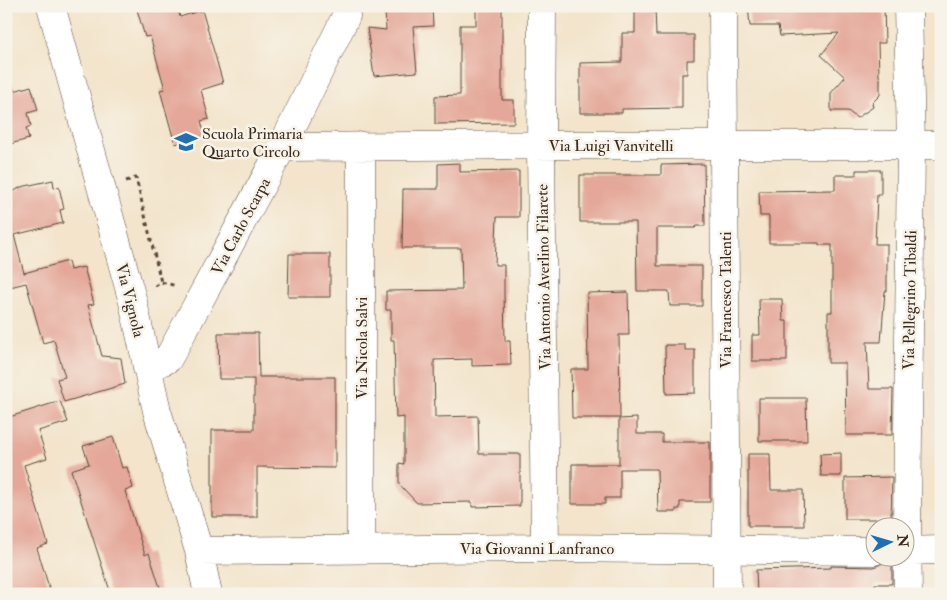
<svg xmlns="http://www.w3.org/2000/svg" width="947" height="600" viewBox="0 0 947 600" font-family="'IM FELL Double Pica',serif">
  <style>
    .building { fill: #e4a799 }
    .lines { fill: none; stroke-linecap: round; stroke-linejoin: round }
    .minor-casing { stroke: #574638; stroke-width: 29 }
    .path { stroke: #574638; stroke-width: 3; stroke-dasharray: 4 4; stroke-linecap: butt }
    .minor { stroke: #fff; stroke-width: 28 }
    .labels { text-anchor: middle; stroke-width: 5; stroke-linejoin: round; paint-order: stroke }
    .poi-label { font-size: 16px; fill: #3b2a1e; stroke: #f7f3e8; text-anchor: start }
    .street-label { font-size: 16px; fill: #3b2a1e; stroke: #f7f3e8 }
  </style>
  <rect width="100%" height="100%" fill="#f7f3e8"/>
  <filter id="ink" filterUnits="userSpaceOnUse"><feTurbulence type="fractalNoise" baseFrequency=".02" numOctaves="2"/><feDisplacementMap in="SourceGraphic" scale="10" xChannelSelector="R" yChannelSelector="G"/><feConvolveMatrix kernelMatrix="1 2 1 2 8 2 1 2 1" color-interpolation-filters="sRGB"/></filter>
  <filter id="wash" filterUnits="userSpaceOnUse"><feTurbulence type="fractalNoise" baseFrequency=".0096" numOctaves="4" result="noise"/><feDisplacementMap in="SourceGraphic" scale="20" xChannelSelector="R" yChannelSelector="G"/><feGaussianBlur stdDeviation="1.12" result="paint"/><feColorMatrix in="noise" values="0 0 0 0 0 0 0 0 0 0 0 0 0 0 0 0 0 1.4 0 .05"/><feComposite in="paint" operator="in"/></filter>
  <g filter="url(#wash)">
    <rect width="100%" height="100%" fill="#f3e4cb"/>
    <g id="blocks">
      <path class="building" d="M136,6H177L180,17L202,10L223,83L201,90L209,119L201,121L205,136L175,144L160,90L165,89L150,36L145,37Z
        M389,6H432L433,26L413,27L417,72L374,76L367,28L386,30L385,10H389Z
        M476,6H502V100H514V123L435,124V96L460,95V25H476Z
        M635,6H655L656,35H694V60H687V74H682V108L622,109V113H580V63L622,62V33H635Z
        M748,6H884L885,43H878L879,76L880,78V95L872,103L873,107L857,118L848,111H831V93L845,77L821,55L839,33L780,36L778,26H750Z
        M11,80L14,91L31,86L38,110L28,113L31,126L26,128L29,139L6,145V81Z
        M460,163V172L519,171V217H497L495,265H504V294L505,341H510L511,365L472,366V359L434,360L435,417L478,416L479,454H520V506L472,507V502L417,503L399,484V463L404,464V417L396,418L394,340H391V310H386V291L462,290L461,248H402L403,189H438V164Z
        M704,164L705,226H697L695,228H657V266H702V306H670L669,291H637L636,222H580V175H661V165Z
        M856,170H881V194H877L875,244H887V291H885L881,342H867L869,389H893L892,435H846L845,363H828V312H832V245H819V243H769V216H760L759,191L835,190V175H856Z
        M53,180L54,188L59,187L64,209L60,210L63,223L14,235L24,273L68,261L70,270L84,267L94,304L88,305L102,356L121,358L125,384L64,402L57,379L65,377L54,340L43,343L26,283L6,288V196L21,187Z
        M289,254H330V297H288Z
        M628,292L629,335H619L620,418H572L571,369H588L587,293Z
        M759,299H782L783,321H787V361H752V335H760Z
        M218,333H258L259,377H335V468L257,467V517H212V430H254V379H219Z
        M665,345H685V350H695V393L666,394Z
        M759,398H806L807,441H759Z
        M60,401L68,422L38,431L47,458L24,465L48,544L37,548L51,594H10L6,579V418Z
        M637,418V434H662V442H710V502H680V509H676V512H658L657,469H620V498H605V504H572V464H619V419Z
        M113,437L122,468L127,467L133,488L125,491L145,555L149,553L162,594H111L90,529L71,470L89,464L83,446Z
        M841,453V476H821L820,454Z
        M748,454H770L771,490H803L804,526H748Z
        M892,477L891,519H845V478Z
        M883,563H892V584H875V594H757L756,570L831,568V566L874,567Z"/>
    </g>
  </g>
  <g filter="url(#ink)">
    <use href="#blocks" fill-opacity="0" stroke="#574638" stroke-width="1"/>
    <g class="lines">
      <defs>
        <path id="minor" d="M51,6L133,302L157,411L199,551L208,594
          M542,6L541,145L545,548
          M723,6L727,594
          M361,146V549
          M282,147L565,145H941
          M147,368L168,359L282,147L346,16
          M199,551L545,548L874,551
          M904,551L941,550
          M908,594L907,529L911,145L908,6"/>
      </defs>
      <use href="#minor" class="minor-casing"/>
      <path class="path" d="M126,181L136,178L161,282
        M155,286L161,282L177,286"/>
      <use href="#minor" class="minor"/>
    </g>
  </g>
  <defs>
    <symbol id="school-bare" viewBox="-9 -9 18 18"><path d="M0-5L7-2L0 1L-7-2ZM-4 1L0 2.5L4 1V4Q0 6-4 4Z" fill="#1f6fb2" stroke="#f7f3e8" stroke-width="2.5" paint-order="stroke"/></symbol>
  </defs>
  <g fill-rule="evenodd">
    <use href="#school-bare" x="170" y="126" width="32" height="32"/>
  </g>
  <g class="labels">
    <g class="poi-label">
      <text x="202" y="139">Scuola Primaria<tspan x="202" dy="18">Quarto Circolo</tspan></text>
    </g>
    <g class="street-label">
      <text x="611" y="151">Via Luigi Vanvitelli</text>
      <text transform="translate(240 226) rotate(-62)" y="6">Via Carlo Scarpa</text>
      <text transform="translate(543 277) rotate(-91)" y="6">Via Antonio Averlino Filarete</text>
      <text transform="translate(131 300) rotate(76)" y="6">Via Vignola</text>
      <text transform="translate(725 300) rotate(-90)" y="6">Via Francesco Talenti</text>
      <text transform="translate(909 300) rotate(-89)" y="6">Via Pellegrino Tibaldi</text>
      <text transform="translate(361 348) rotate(-90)" y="6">Via Nicola Salvi</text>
      <text x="537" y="554">Via Giovanni Lanfranco</text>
    </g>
  </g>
  <rect width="947" height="600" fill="none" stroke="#f7f3e8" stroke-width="25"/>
  <g transform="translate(890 542) rotate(85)"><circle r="24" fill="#f7f3e8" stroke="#aca397"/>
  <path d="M0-4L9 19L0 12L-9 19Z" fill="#1f6fb2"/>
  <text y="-8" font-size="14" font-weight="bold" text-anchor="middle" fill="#3b2a1e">N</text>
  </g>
</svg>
